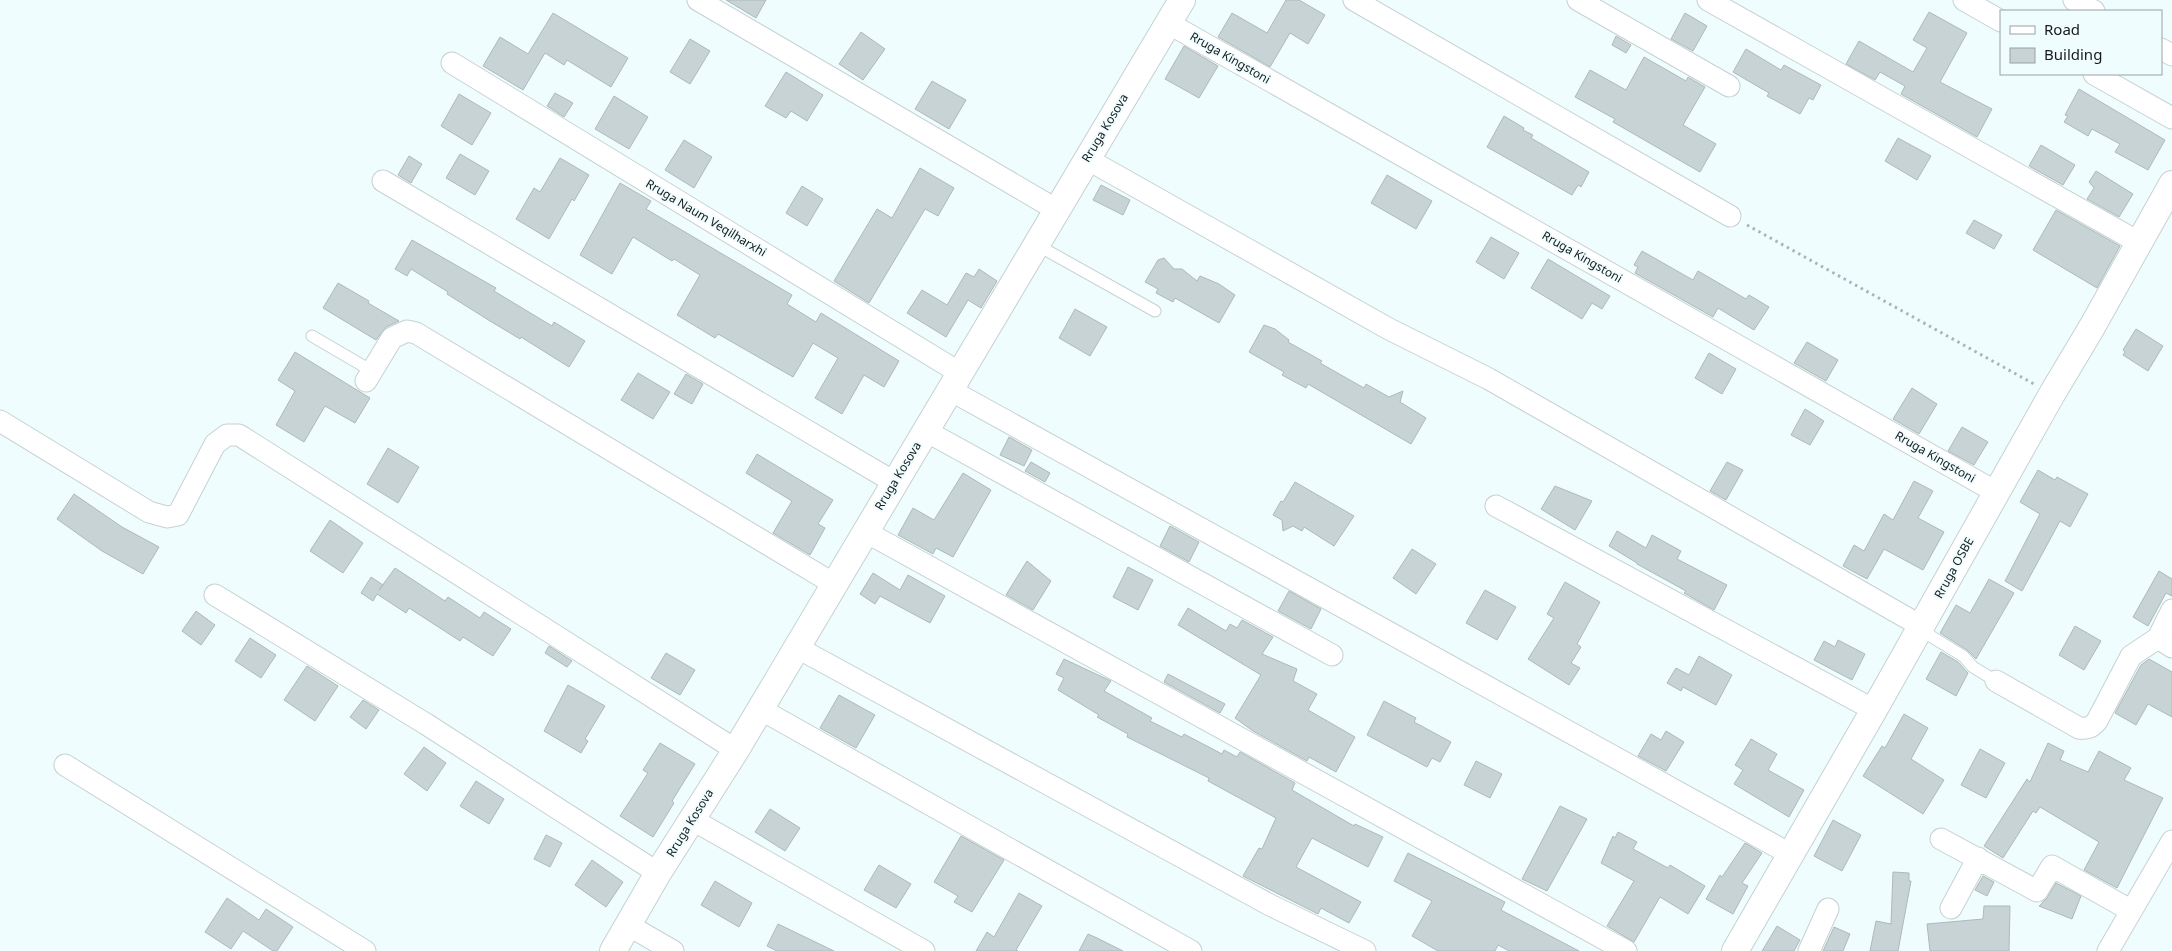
<svg xmlns="http://www.w3.org/2000/svg" width="2172" height="951" viewBox="0 0 2172 951" font-family="'Noto Sans',sans-serif">
  <style>
    .building { fill: #c7d3d5; stroke: #adb9bb }
    .lines { fill: none; stroke-linecap: round; stroke-linejoin: round }
    .service-casing { stroke: #c5d1d3; stroke-width: 13 }
    .minor-casing { stroke: #c5d1d3; stroke-width: 23 }
    .tertiary-casing { stroke: #c5d1d3; stroke-width: 28 }
    .path { stroke: #abb5b7; stroke-width: 3; stroke-dasharray: 2.5 4; stroke-linecap: butt }
    .service { stroke: #fff; stroke-width: 11 }
    .minor { stroke: #fff; stroke-width: 21 }
    .tertiary { stroke: #fff; stroke-width: 26 }
    .labels { text-anchor: middle; stroke-width: 4; stroke-linejoin: round; paint-order: stroke }
    .street-label { font-size: 12px; fill: #161a1b; stroke: #f0fdff }
  </style>
  <rect width="100%" height="100%" fill="#f0fdff"/>
  <path class="building" d="M726,0H766L756,18Z
    M1286,0H1299L1325,15L1308,44L1290,33L1270,67L1218,37L1232,13L1267,33Z
    M1929,12L1967,33L1940,82L1992,109L1977,137L1901,94L1905,86L1880,72L1875,80L1846,64L1859,41L1913,72L1927,48L1913,40Z
    M553,13L628,58L611,87L567,60L564,65L545,53L523,90L483,66L500,37L528,54Z
    M1685,13L1707,26L1693,51L1671,39Z
    M861,32L885,49L863,80L839,64Z
    M1616,36L1631,45L1626,53L1612,45Z
    M690,39L710,51L690,84L670,72Z
    M1184,46L1218,66L1199,98L1165,79Z
    M1746,49L1781,70L1784,65L1821,85L1813,100L1809,98L1800,114L1767,96L1769,93L1733,72Z
    M1644,57L1686,81L1688,77L1705,87L1683,125L1716,144L1700,172L1613,122L1615,119L1575,97L1590,70L1626,90Z
    M786,72L823,95L807,121L791,111L786,118L765,106Z
    M932,81L966,100L949,129L915,109Z
    M2079,89L2165,140L2148,170L2115,152L2120,144L2092,129L2088,136L2064,122L2068,116L2065,115Z
    M555,93L573,103L564,117L547,106Z
    M459,94L491,113L472,145L441,126Z
    M614,96L648,117L629,149L595,129Z
    M1504,116L1524,128L1523,130L1533,135L1531,138L1589,172L1581,187L1578,185L1572,195L1487,147Z
    M1898,138L1931,156L1917,180L1885,161Z
    M684,140L712,157L694,188L665,170Z
    M2041,145L2075,165L2063,185L2029,166Z
    M460,154L489,171L475,195L446,178Z
    M409,156L422,164L411,183L398,175Z
    M560,158L589,175L574,201L572,199L549,239L516,219L534,188L540,192Z
    M920,168L954,188L938,216L925,209L869,303L834,281L877,209L892,218Z
    M2096,171L2133,194L2119,217L2087,199L2094,188L2089,182Z
    M1387,175L1432,201L1416,229L1371,203Z
    M620,183L651,201L646,209L792,295L787,304L816,322L821,313L899,361L884,387L864,375L842,414L815,398L838,358L813,343L793,377L718,334L715,338L677,315L700,275L674,259L672,261L633,237L612,274L580,255Z
    M1101,185L1130,200L1123,215L1093,200Z
    M802,186L823,199L807,226L786,213Z
    M2056,210L2120,246L2097,288L2033,250Z
    M1974,220L2002,235L1994,249L1966,233Z
    M1491,237L1519,253L1504,279L1476,262Z
    M412,240L496,288L494,291L552,326L554,322L585,341L569,367L521,337L520,339L490,321L447,294L448,292L411,269L407,276L395,269Z
    M1642,251L1693,280L1698,271L1746,299L1749,295L1769,307L1754,330L1718,308L1713,317L1635,273L1638,267L1634,265Z
    M1164,258L1174,269H1182L1197,281L1200,276L1219,284L1235,295L1219,323L1175,298L1173,302L1156,293L1158,289L1145,282L1158,260Z
    M1548,259L1610,296L1602,309L1592,303L1582,319L1531,288Z
    M979,269L997,281L981,308L968,300L946,337L907,313L922,290L947,305L966,273L974,277Z
    M338,283L369,301L368,303L399,321L386,327L376,340L323,308Z
    M1075,309L1107,327L1090,356L1059,338Z
    M1264,325L1275,329L1289,340L1288,342L1322,361L1320,363L1364,388L1366,384L1389,397L1403,391L1400,402L1426,418L1411,444L1308,384L1306,388L1282,375L1284,372L1249,352Z
    M2136,329L2163,346L2148,371L2123,355L2125,352L2123,350Z
    M1807,342L1838,360L1826,381L1794,363Z
    M295,352L370,398L355,423L325,406L304,442L276,425L295,391L278,380Z
    M1709,353L1736,369L1722,394L1695,378Z
    M638,373L670,392L653,419L621,400Z
    M686,374L703,384L692,404L674,394Z
    M1912,388L1937,404L1919,434L1893,419Z
    M1805,409L1824,421L1810,445L1791,435Z
    M1962,427L1988,442L1974,465L1948,451Z
    M1009,437L1032,450L1024,466L1000,455Z
    M388,448L419,467L398,503L367,484Z
    M757,454L833,500L818,524L825,528L810,555L773,533L792,501L746,473Z
    M1031,462L1050,473L1045,482L1025,471Z
    M1727,462L1743,470L1726,500L1710,491Z
    M2038,470L2055,480L2057,477L2088,494L2070,527L2060,521L2022,591L2005,581L2040,514L2020,502Z
    M963,473L991,490L953,557L936,548L933,554L898,535L913,508L934,520Z
    M1914,481L1933,491L1918,518L1944,532L1923,570L1884,549L1867,579L1843,566L1854,545L1864,551L1884,514L1893,520Z
    M1295,482L1354,516L1334,546L1304,527L1302,531L1293,526L1283,531L1282,520L1273,515L1281,501L1283,502Z
    M1555,486L1592,501L1575,530L1541,509Z
    M74,494L122,527L159,547L143,574L102,551L57,519Z
    M330,520L363,543L343,573L310,551Z
    M1170,526L1199,542L1189,562L1160,546Z
    M1617,531L1646,548L1652,535L1681,551L1677,559L1727,585L1714,610L1684,593L1686,591L1637,564V563L1609,546Z
    M1412,549L1436,564L1416,594L1393,578Z
    M1027,561L1051,581L1033,610L1006,595Z
    M1128,567L1153,580L1138,610L1113,597Z
    M395,568L445,601L448,597L480,618L484,612L511,629L493,656L463,637L460,641L409,608L406,613L377,594L373,601L361,593L371,577L383,585L379,590Z
    M2159,571L2172,579V596L2166,593L2148,626L2133,617Z
    M873,573L900,590L908,575L945,596L930,623L880,596L875,604L860,594Z
    M1989,579L2014,593L1976,659L1967,650L1940,633L1956,605L1970,613Z
    M1565,582L1600,602L1577,644L1581,647L1571,663L1580,668L1569,685L1528,659L1554,618L1547,614Z
    M1485,590L1516,607L1497,640L1466,623Z
    M1289,591L1321,609L1311,629L1278,611Z
    M1188,608L1226,631L1230,624L1237,628L1242,620L1273,637L1262,654L1297,669L1293,681L1317,694L1308,710L1355,737L1336,772L1309,757L1307,761L1253,731L1235,718L1261,675L1178,625Z
    M196,611L215,625L201,645L182,631Z
    M2075,626L2101,641L2084,670L2059,655Z
    M250,638L276,655L261,678L235,661Z
    M1838,640L1865,654L1852,680L1814,660L1824,641L1835,647Z
    M549,646L572,661L567,667L545,653Z
    M1941,652L1958,662L1968,673L1956,696L1926,679Z
    M666,653L695,670L680,695L651,678Z
    M1699,656L1732,675L1716,705L1683,687L1681,691L1667,683L1676,668L1689,675Z
    M1064,659L1111,681L1104,691L1152,718L1150,721L1182,737L1184,734L1222,754L1224,750L1237,757L1240,752L1295,783L1292,790L1354,826L1355,824L1383,837L1368,867L1312,838L1296,867L1361,902L1349,923L1321,908L1318,914L1243,876L1259,848L1262,849L1276,818L1208,781L1209,778L1127,737L1128,734L1097,717L1099,715L1058,690L1064,678L1056,674Z
    M2149,659L2172,672V717L2148,704L2136,725L2115,713L2141,665Z
    M307,666L338,686L315,721L284,700Z
    M1168,674L1225,704L1220,713L1164,682Z
    M568,685L605,706L585,739L588,741L581,753L544,731Z
    M839,695L875,715L856,748L820,728Z
    M363,700L379,710L366,729L350,717Z
    M1384,701L1416,718L1414,722L1451,742L1440,762L1432,758L1427,767L1367,735Z
    M1904,714L1928,728L1911,759L1944,780L1923,814L1863,776L1882,746L1885,748Z
    M1666,731L1684,742L1666,771L1638,756L1651,734L1661,740Z
    M1751,739L1777,754L1768,770L1804,790L1789,817L1734,784L1743,770L1735,765Z
    M660,743L695,764L672,801L674,803L653,837L620,816L648,773L643,770Z
    M2048,743L2064,751L2060,760L2088,772L2099,751L2131,768L2124,780L2163,798L2117,888L2084,870L2099,842L2040,807L2036,813L2033,811L2003,858L1984,846L2027,779L2030,782Z
    M424,747L446,763L427,791L404,774Z
    M1980,749L2005,763L1986,798L1961,785Z
    M1476,761L1502,774L1490,798L1464,785Z
    M476,781L504,799L489,824L460,806Z
    M1560,806L1587,819L1547,891L1522,879Z
    M770,809L800,828L785,851L755,832Z
    M1833,820L1861,835L1842,871L1814,856Z
    M1618,832L1637,842L1633,849L1668,868L1670,865L1705,886L1688,914L1660,897L1634,942L1607,926L1634,881L1601,863L1613,836L1615,838Z
    M546,835L562,843L550,867L534,859Z
    M961,836L1004,860L972,912L954,902L958,896L934,882Z
    M1745,843L1762,853L1742,883L1748,886L1733,914L1706,899L1720,875L1722,877Z
    M1408,853L1505,902L1501,910L1579,951H1509L1498,945L1495,951H1438L1412,936L1432,901L1394,881Z
    M592,860L623,882L606,907L575,885Z
    M879,865L911,884L896,908L864,890Z
    M1893,872L1909,873V881H1911L1898,951H1870L1876,921L1891,924Z
    M1983,876L1994,882L1987,896L1975,890Z
    M715,881L752,903L739,927L701,905Z
    M2056,883L2081,896L2072,919L2039,906L2047,898Z
    M1019,893L1042,906L1016,950L1018,951H976L987,932L994,937Z
    M227,898L259,920L266,909L293,927L277,951H273L243,931L231,949L205,932Z
    M1984,906H2010L2009,951H1930L1927,924L1983,919Z
    M778,924L834,951H777L767,946Z
    M1777,926L1800,940L1794,951H1762Z
    M1834,927L1850,934L1843,951H1823Z
    M1088,934L1097,938L1123,951H1079Z"/>
  <g class="lines">
    <defs>
      <path id="service" d="M1037,245L1155,311
        M312,336L372,371
        M1921,626L1932,637L1963,656L1973,667L1996,681"/>
      <path id="minor" d="M698,0L1057,210
        M1354,0L1730,216
        M1578,0L1729,86
        M1708,0L2140,243
        M1964,0L2001,21
        M2074,0L2094,11
        M1168,23L1996,492
        M2161,49L2172,55
        M452,63L960,373
        M2094,74L2172,118
        M1087,159L1389,329L1489,379L1921,626
        M383,181L894,482
        M366,381L392,338L407,331L416,333L834,584
        M950,390L1790,854
        M0,421L149,512L167,517L178,515L215,444L227,435H239L736,750
        M926,431L1332,655
        M1496,506L1874,710
        M866,532L1626,951
        M215,595L426,724L658,873
        M2158,638L2172,610
        M796,647L1270,905L1365,951
        M1996,681L2079,728C2087,729 2091,728 2097,721L2131,656L2158,638L2172,647
        M760,709L1191,951
        M65,765L365,951
        M693,820L924,951
        M1941,839L2037,891L2052,866L2130,910
        M1951,908L1978,858
        M628,925L673,951
        M1809,951L1828,909
        M2108,951L2172,841"/>
      <path id="tertiary" d="M613,951L658,873L736,750L1182,0
        M1735,951L1874,710L2052,394L2092,327L2172,184"/>
    </defs>
    <use href="#service" class="service-casing"/>
    <use href="#minor" class="minor-casing"/>
    <use href="#tertiary" class="tertiary-casing"/>
    <path class="path" d="M1747,225L2034,384"/>
    <use href="#service" class="service"/>
    <use href="#minor" class="minor"/>
    <use href="#tertiary" class="tertiary"/>
  </g>
  <g class="labels">
    <g class="street-label">
      <text transform="translate(1230 58) rotate(30)" y="4">Rruga Kingstoni</text>
      <text transform="translate(1105 128) rotate(-59)" y="4">Rruga Kosova</text>
      <text transform="translate(706 218) rotate(31)" y="4">Rruga Naum Veqilharxhi</text>
      <text transform="translate(1582 257) rotate(30)" y="4">Rruga Kingstoni</text>
      <text transform="translate(1935 457) rotate(30)" y="4">Rruga Kingstoni</text>
      <text transform="translate(898 476) rotate(-59)" y="4">Rruga Kosova</text>
      <text transform="translate(1954 568) rotate(-61)" y="4">Rruga OSBE</text>
      <text transform="translate(690 823) rotate(-58)" y="4">Rruga Kosova</text>
    </g>
  </g>
  <rect x="2000" y="10" width="162" height="65" fill="#f0fdff" stroke="#99a2a4"/>
  <rect x="2010" y="26" width="25" height="8" fill="#ffffff" stroke="#99a2a4"/>
  <text x="2044" y="35" font-size="15" fill="#161a1b">Road</text>
  <rect x="2010" y="48" width="25" height="15" fill="#c7d3d5" stroke="#99a2a4"/>
  <text x="2044" y="60" font-size="15" fill="#161a1b">Building</text>
</svg>
